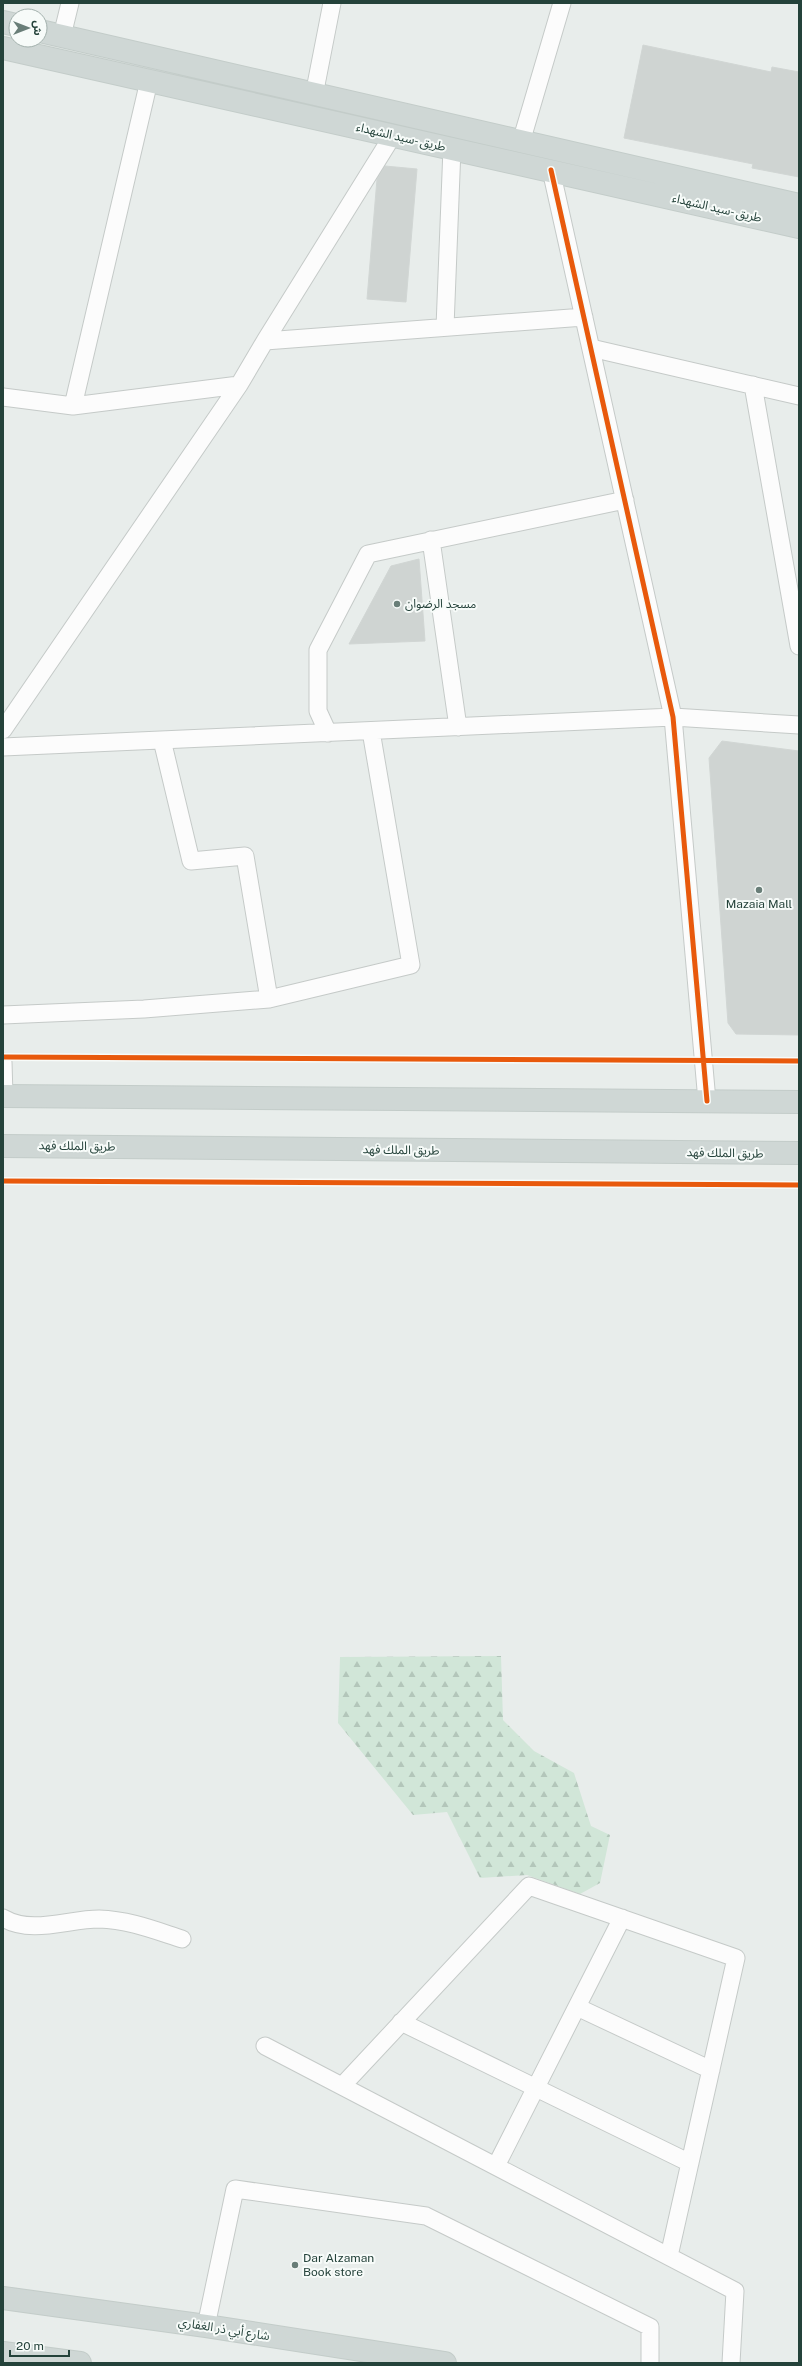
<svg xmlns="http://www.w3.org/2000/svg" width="802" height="2366" viewBox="0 0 802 2366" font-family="'Public Sans','Noto Sans Arabic',sans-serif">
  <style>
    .forest { fill: url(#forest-firs) }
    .building { fill: #cfd4d2; stroke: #d1d6d4 }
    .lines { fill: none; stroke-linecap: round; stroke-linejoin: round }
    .street-casing { stroke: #c5cac8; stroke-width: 19 }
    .primary-casing { stroke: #c3ccc9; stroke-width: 24 }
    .street { stroke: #fcfcfc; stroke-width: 17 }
    .primary { stroke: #cfd7d5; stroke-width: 22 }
    .cycleway-casing { stroke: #f7fbf9; stroke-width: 8 }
    .cycleway { stroke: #e8590c; stroke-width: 5 }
    .poi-dot { fill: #697e78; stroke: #f7fbf9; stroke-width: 1.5 }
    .labels { text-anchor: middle; stroke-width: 4; stroke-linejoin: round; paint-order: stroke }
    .street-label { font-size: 12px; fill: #24423a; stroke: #f7fbf9 }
    .poi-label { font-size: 12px; fill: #24423a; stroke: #f7fbf9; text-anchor: start }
  </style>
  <defs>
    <pattern id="forest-firs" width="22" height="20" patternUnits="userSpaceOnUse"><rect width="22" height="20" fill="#d1e6d8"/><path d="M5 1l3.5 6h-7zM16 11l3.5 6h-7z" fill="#b3c6ba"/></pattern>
  </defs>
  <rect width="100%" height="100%" fill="#e8edeb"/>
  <path class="forest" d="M501,1656L503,1720L534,1751L574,1773L591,1826L610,1835L600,1883L580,1894L527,1875L480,1878L447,1812L413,1815L338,1723L340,1657Z"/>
  <path class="building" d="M643,45L771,72L772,67L799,72V177L752,168L753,164L624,138Z
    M385,166L417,169L406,302L367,299L377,179Z
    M419,559L425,641L349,644L391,566Z
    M722,741L799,751V1035L736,1034L728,1023L709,758Z"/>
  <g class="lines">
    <defs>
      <path id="street" d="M62,36L70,3
        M314,95L332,3
        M521,142L562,3
        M551,170L673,717L707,1101
        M445,327L452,148
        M265,341L393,135
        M591,348L799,396
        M753,385L799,646
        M3,397L73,406L239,385
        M73,406L149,81
        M431,540L458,727
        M3,730L239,385L265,341L584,317
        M328,733L318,711V650L368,554L625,500
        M162,740L191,861L245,856L269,999
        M3,747L673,717L799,725
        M3,1015L144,1009L269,999L411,965L371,731
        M3,1062L4,1096
        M3,1918C32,1935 68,1919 99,1919C129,1920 154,1930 182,1939
        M577,2007L711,2070
        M401,2022L690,2163
        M265,2046L735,2291L731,2363
        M342,2086L529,1886L736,1958L669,2256
        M496,2166L622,1918
        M206,2326L235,2189L426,2216L650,2327V2363"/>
      <path id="primary" d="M3,22L16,25
        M40,31L799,205
        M3,48L799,227
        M3,1096L799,1102
        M3,1146L799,1153
        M3,2298L206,2326L445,2363
        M3,2353L80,2363"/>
    </defs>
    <use href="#street" class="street-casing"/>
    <use href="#primary" class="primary-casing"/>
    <use href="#street" class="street"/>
    <use href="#primary" class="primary"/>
    <defs>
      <path id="cycleway" d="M551,170L673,717L707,1101
        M3,1057L799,1061
        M3,1181L799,1185"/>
    </defs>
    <use href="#cycleway" class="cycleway-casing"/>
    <use href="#cycleway" class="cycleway"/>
  </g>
  <g class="poi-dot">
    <circle cx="397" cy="604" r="4"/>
    <circle cx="759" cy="890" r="4"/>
    <circle cx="295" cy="2265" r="4"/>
  </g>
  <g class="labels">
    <g class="street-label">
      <text transform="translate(401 137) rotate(13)" y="4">طريق -سيد الشهداء</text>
      <text transform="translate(717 208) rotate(13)" y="4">طريق -سيد الشهداء</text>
      <text transform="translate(77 1146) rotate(1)" y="4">طريق الملك فهد</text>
      <text transform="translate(401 1150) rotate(1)" y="4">طريق الملك فهد</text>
      <text transform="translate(725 1153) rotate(1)" y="4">طريق الملك فهد</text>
      <text transform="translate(224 2329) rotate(9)" y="4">شارع أبي ذر الغفاري</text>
    </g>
    <g class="poi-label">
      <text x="405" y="608">مسجد الرضوان</text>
      <text x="759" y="908" text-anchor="middle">Mazaia Mall</text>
      <text x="303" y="2262">Dar Alzaman<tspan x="303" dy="14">Book store</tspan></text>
    </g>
  </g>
  <rect width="802" height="2366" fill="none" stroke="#24423a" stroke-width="8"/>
  <g transform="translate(28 28) rotate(90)"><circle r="19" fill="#f7fbf9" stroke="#a3b1ad"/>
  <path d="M0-3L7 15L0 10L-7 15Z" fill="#697e78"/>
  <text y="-6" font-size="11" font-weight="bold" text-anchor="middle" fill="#24423a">ش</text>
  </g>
  <path d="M10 2350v6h59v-6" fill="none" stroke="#24423a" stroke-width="2"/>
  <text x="16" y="2350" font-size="12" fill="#24423a" stroke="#f7fbf9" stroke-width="3" paint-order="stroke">20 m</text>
</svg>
